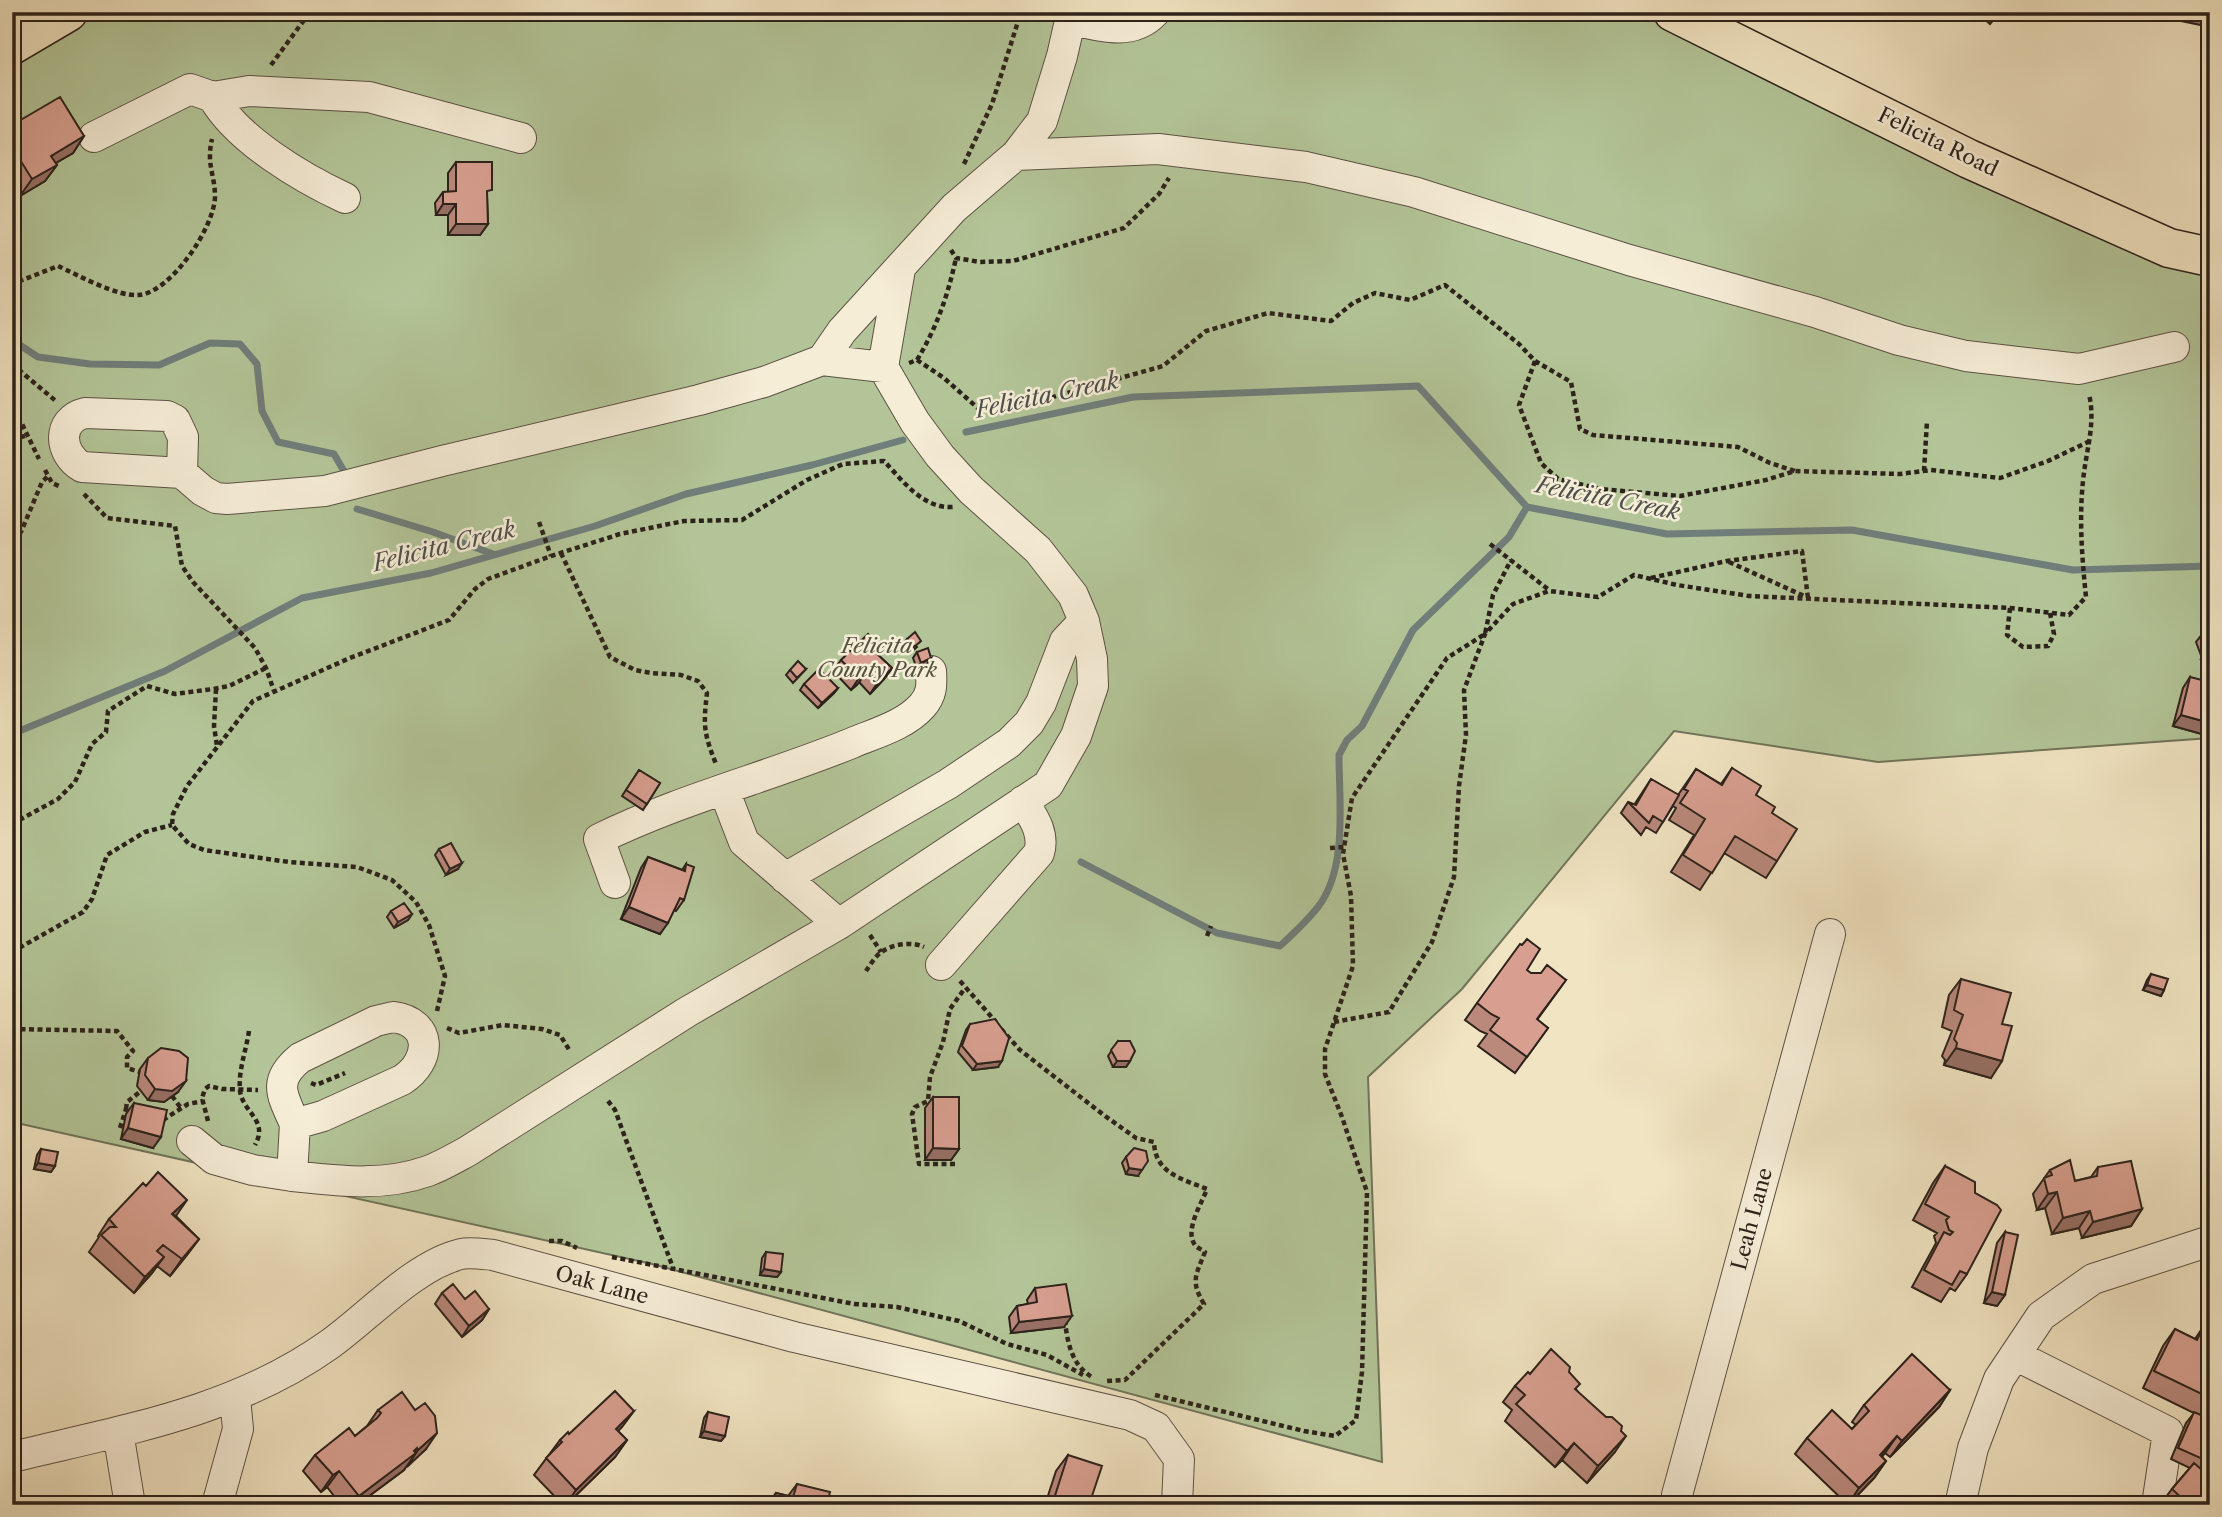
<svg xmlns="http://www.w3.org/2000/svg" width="2222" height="1517" viewBox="0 0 2222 1517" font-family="'Libre Caslon Text',serif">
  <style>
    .green { fill: #b3c598; stroke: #70745a; stroke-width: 2 }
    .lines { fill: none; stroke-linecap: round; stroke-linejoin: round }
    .stream { stroke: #707e7b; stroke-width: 7 }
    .minor-casing { stroke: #5d5245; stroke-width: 32 }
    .major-casing { stroke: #2c221b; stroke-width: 41 }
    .path { stroke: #2c221b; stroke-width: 4.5; stroke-dasharray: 5 3.5; stroke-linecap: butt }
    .minor { stroke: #f6edd7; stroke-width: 30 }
    .major { stroke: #f1e4c2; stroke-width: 38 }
    .wall { fill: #ba897c; stroke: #2c221b; stroke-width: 2 }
    .shaded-wall { fill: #976f65; stroke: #2c221b; stroke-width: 2 }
    .building { fill: #d89f90; stroke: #2c221b; stroke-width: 2 }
    .labels { text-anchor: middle; stroke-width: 5; stroke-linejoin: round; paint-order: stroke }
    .street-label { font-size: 21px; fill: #2c221b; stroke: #f6edd7 }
    .park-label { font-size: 21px; font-style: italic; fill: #545340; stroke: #f6edd7 }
    .water-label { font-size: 23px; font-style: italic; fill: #4e504b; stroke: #f6edd7 }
  </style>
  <rect width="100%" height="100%" fill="#f1e4c2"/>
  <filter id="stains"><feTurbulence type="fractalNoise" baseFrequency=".00286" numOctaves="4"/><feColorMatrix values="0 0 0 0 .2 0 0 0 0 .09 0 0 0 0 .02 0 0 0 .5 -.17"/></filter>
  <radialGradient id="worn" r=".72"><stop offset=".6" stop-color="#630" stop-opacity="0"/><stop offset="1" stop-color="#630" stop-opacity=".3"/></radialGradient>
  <path class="green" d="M68,12H1673L2210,257V738L1878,762L1674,731L1462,989L1368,1077L1382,1462L652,1264L12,1122V45Z"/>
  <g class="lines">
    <path class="stream" d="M12,340L38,357L90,364L159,365L210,343L240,344L257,364L262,411L278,442L334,454L345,473
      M966,432L1133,397L1418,386L1527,507L1667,534L1852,530L2073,570L2210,566
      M357,509L433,532L493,554
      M12,734L165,671L302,598L431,573L595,526L686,494L812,465L903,440
      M1081,862L1217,933L1280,946C1293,934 1307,921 1318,907C1348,868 1339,802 1339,755L1347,740L1362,726L1413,630L1509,537L1527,507"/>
    <defs>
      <path id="minor" d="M1070,19C1099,26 1132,37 1155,12
        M213,97L249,91L369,97L521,138
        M94,137L190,89L213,97C236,139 302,178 345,198
        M1016,155L1042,121L1062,56L1072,12
        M822,360L842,331L954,208L1016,155L1158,149L1306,167L1414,192L1629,260L1815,312L1899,340L1966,356L2079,369L2174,347
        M182,473L183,437L175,420L167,416L85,413C56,420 59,454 82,467L182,473L203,491L216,498L227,499L325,491L442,461L699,400L764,382L822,360L883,367
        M724,790L744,842L839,924
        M785,878L948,784L1009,743L1029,723L1041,703L1065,641L1084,621
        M615,883L599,839C680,799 769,777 852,743C876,733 905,725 922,706C932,695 932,685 931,671
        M941,965L1039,853C1045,833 1033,817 1023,801
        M393,1017C433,1022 432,1061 402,1080L323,1116L295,1124C282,1095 272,1081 300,1058L376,1021Z
        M295,1124L292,1176C339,1181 383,1187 428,1171C442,1166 455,1158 468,1151L687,1012L839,924L1048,785L1076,736L1093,686L1092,659L1084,621L1073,595L1038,550L971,490L940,456L915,422L883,367L900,269
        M192,1141L214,1159L253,1170L292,1176
        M2015,1355L2168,1432L2157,1505
        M118,1432L130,1505
        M12,1457C123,1430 235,1412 330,1344C369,1316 415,1265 461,1254C470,1252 483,1254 493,1255L794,1337L1130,1415L1156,1427L1179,1459L1177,1505
        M217,1505L238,1429L235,1398
        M1678,1505L1677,1495L1830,934
        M1960,1505L1973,1448L1999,1379L2041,1316L2093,1279L2210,1241"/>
      <path id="major" d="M1673,12L1969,159L2169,248L2210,257
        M12,45L68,12"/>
    </defs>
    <use href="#minor" class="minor-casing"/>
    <use href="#major" class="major-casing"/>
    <path class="path" d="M271,65L310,12
      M964,164L992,104L1021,12
      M951,250L956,258L980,262L1013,261L1124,228L1159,194L1169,178
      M12,287L20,281L58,266C78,275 117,297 139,295C171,292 214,228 215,197C215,174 206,165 212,139
      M917,360C937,327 948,295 956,258
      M1535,361L1571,382L1580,429L1593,435L1738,447L1770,463L1795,471
      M909,363L917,360L944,378L980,410L1039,401L1163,366L1206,331L1268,313L1331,321L1353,303L1375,293L1410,300L1445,285L1519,344L1535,361L1519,405L1541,463L1558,479L1601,489L1680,496L1766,480L1795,471L1900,474L1931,470L2000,478L2048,461L2090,441
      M12,364L57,402
      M12,411L22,424L39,459
      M12,440L28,435
      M45,470L52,483L59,486
      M1924,471L1927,421
      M84,494L107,518L175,526L182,566L193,582L255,648L266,668L274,691
      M539,522L551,556
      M12,539L21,532L42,482L48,476
      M1490,544L1549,590
      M561,553L610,657L635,670L651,673L681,675L698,681L707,693C703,726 704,734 716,764
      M1729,562L1804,596
      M12,566L19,551L16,537
      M1651,578L1727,561L1802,551L1808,598
      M2010,608L2007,635L2023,647L2048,646L2054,634L2050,613
      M216,689L214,726L217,746
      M12,824L58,799L75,782L92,744L106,732L108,711L147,686L175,694L213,689L229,686L266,668
      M1330,848L1345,847
      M870,935L881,952
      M1207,936L1211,926
      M12,952L83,912L92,899L107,855L145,832L172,825
      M866,971C870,965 875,957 880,953C892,944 911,941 924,947
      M960,981L996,1022
      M437,1011L445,976L429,925L416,902L392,880L357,867L289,862L204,850L189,844L172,825L173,814L187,786L253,701L350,658L449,620L475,589L488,579L551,556L620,534L684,521L742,520L807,480L843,464L884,461C903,481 923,509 953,507
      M1334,1022L1389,1012L1432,942L1454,877L1459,786L1466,735L1464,690L1485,634L1513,604L1549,591L1598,597L1634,575L1677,585L1749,596L2010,608L2069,615L2086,597C2082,558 2079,519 2083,481C2086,450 2096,424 2089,394
      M447,1028L459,1033L503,1025L542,1029L560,1035L570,1051
      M12,1029L117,1031L133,1051L127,1057V1068L140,1072
      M1001,1029L1020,1050L1105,1116L1136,1138L1154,1142C1155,1174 1183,1179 1207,1189C1202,1203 1184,1230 1195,1245C1197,1248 1201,1249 1205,1252C1196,1275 1190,1281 1204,1304L1125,1380L1106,1381
      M249,1031C246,1051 238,1071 240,1091C243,1113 269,1120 255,1145
      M311,1083L316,1085L345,1073
      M172,1096L181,1108
      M608,1101L615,1110L673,1268
      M126,1109L127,1102L141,1091
      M163,1120L188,1104L203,1101
      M208,1121L202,1098L205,1089L209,1086L222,1089L258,1090
      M120,1128L126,1109L132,1111
      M955,1164H919L912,1114L915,1107L928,1101L930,1077L943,1042L950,1009L965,988
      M549,1241H562L577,1248
      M612,1257L854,1304L897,1307L959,1321L1007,1344L1047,1355L1083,1375
      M1065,1320C1067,1342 1072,1367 1094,1378
      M1155,1395L1304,1431L1335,1436L1356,1420L1362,1372L1367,1192L1342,1117L1325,1074V1049L1353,966L1351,896L1343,854L1352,798L1447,658L1485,634L1493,595L1511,560"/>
    <use href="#minor" class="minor"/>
    <use href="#major" class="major"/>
  </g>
  <path class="wall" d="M1976,12H2000L1990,24Z
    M12,125L84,136L73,153L56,163L57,165L45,181L20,196L12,183Z
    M456,162L487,197L488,224L480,235H448V215H436L435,203L443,192H448V173Z
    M2200,637L2210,655L2202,658L2196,642Z
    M907,639L917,647L910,653L903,645Z
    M882,647L877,654L892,668L884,679L870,694L859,682L851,690L833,671L841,660Z
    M917,652L927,664L917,669L913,658Z
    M806,669L793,683L786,675L790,670Z
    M2190,677L2209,736L2173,726L2183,688Z
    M804,684L838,688L834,693L818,708L800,690Z
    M1732,768L1772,813L1777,861L1766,878L1724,853L1700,890L1671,872L1694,835L1669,820L1676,808L1673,806L1656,833L1646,827L1641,835L1621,813L1628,802L1634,805L1651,779L1678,795L1696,769L1721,784Z
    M639,770L660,783L643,810L622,796Z
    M439,849L458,869L446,875L435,855Z
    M648,857L682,870L686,864L684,900L676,911L674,910L660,934L621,919L641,868Z
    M391,911L412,914L408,920L394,928L387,917Z
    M1531,973L1566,980L1537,1020L1548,1028L1515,1073L1478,1046L1487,1034L1480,1031L1465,1020L1477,1003Z
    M2151,974L2164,990L2161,996L2143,990L2147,980Z
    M1961,979L2002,1024L1991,1078L1944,1065L1945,1060L1942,1056L1952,1031L1942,1027L1949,995Z
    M970,1024L998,1067L973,1070L958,1052L966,1030Z
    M1118,1041L1130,1061L1126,1067H1113L1108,1056Z
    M148,1058L178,1092L164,1102L148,1100L137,1086L140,1069Z
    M933,1097L959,1149L951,1160H925V1108Z
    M134,1103L153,1148L121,1139L126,1114Z
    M41,1149L55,1166L51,1172L34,1169L37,1155Z
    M1126,1157L1138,1176L1126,1174L1122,1163Z
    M1945,1166L1967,1274L1955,1291L1950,1288L1941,1302L1912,1287L1936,1243L1934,1236L1937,1233L1913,1220L1933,1183Z
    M2098,1167L2142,1209L2131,1226L2082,1238L2079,1228L2052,1234L2045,1208L2037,1210L2033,1194L2050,1170L2075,1181L2091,1177Z
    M146,1186L199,1239L187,1255L170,1276L157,1266L152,1273L134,1293L89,1252L99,1237L98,1236L109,1219Z
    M2005,1232V1295L1997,1306L1984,1303L1997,1243Z
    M766,1252L781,1272L777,1277L760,1275L762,1258Z
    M1035,1288L1064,1327L1011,1333L1009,1317L1017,1306L1028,1304L1027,1300Z
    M442,1293L465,1299L489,1309L482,1320L462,1337L435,1304Z
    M2205,1324L2210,1327V1454L2201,1469L2210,1505H2160L2172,1489L2190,1468L2171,1459L2186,1423L2194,1413L2143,1388L2163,1346L2175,1329L2195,1339Z
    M1569,1372L1576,1389L1615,1452L1587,1483L1562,1460L1555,1467L1505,1421L1512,1410L1503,1402L1515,1386L1530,1374Z
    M1950,1390L1939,1407L1890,1457L1885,1453L1882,1457L1886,1461L1874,1478L1848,1505L1795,1454L1807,1438L1852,1429L1856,1425L1852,1422L1864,1405Z
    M378,1410L426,1449L406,1466L404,1470L357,1505H341L327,1487L321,1492L303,1471L315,1455L355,1436L367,1426Z
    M634,1411L618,1431L627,1440L615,1457L566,1505H563L534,1475L560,1440L569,1434Z
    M708,1412L725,1436L721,1441L700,1437L704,1418Z
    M1068,1455L1089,1505H1045L1056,1471Z
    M797,1484L827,1505H767L776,1493L788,1496Z"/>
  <path class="shaded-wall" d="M2159,12H2210V27L2157,16Z
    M84,136L73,153L40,172L51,156Z
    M57,165L45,181L20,196L32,179Z
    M443,204H456L448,215H436Z
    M456,224H488L480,235H448Z
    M2210,651V655L2202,658L2206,653Z
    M931,658L927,664L917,669L921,663Z
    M892,668L884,679L870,694L878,682Z
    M865,674L857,685L851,690L859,678Z
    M838,688L834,693L818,708L822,703Z
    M2181,715L2210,723L2209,736L2173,726Z
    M462,863L458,869L446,875L450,869Z
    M629,907L668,923L660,934L621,919Z
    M412,914L408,920L394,928L398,922Z
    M2147,985L2164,990L2161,996L2143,990Z
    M1956,1048L2002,1061L1991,1078L1944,1065Z
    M1002,1061L998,1067L973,1070L977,1064Z
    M1117,1061H1130L1126,1067H1113Z
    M186,1081L178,1092L164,1102L148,1100L155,1089Z
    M128,1128L161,1137L153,1148L121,1139Z
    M933,1148L959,1149L951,1160H925Z
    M38,1163L55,1166L51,1172L34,1169Z
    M1129,1168L1142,1170L1138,1176L1126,1174Z
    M2057,1192L2045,1208L2037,1210L2048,1194Z
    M187,1200L176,1216L172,1214Z
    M2142,1209L2131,1226L2082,1238L2093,1222Z
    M2090,1211L2079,1228L2052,1234L2063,1218Z
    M199,1239L187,1255L170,1276L182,1259Z
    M164,1257L152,1273L134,1293L145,1277Z
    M764,1269L781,1272L777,1277L760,1275Z
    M1992,1292L2005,1295L1997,1306L1984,1303Z
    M489,1309L482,1320L462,1337L469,1326Z
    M1072,1316L1064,1327L1011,1333L1019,1322Z
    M1950,1390L1939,1407L1890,1457L1902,1441Z
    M634,1411L622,1427L604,1445L616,1429Z
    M704,1431L725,1436L721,1441L700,1437Z
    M437,1433L426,1449L407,1467L418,1450Z
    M1626,1436L1615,1452L1587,1483L1598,1466Z
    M1897,1436L1885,1453L1868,1471L1880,1455Z
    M627,1440L615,1457L566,1505L576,1490Z
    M1574,1443L1562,1460L1555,1467L1567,1451Z
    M417,1448L411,1457L416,1453L404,1470L357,1505H352L359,1496Z
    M1886,1461L1874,1478L1848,1505L1859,1488Z
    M339,1471L327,1487L321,1492L333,1475Z"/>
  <path class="building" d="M60,97L84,136L51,156L57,165L32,179L12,147V125Z
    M456,162H492V190L487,191L488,224H456V204H443V192L456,191Z
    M915,632L921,641L914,647L907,639Z
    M2210,633V651L2206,653L2200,637Z
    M868,634L882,647L876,653L892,668L878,682L863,667L861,670L865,674L859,678L841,660Z
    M928,648L931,658L921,663L917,652Z
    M798,661L806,669L797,678L790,670Z
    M819,669L838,688L822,703L804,684Z
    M2190,677L2210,682V723L2181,715Z
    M1732,768L1761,786L1756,795L1775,807L1772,813L1797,829L1777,861L1735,836L1712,873L1683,855L1705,819L1680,803L1688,791L1684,789L1696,769L1722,785Z
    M639,770L660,783L647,804L626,790Z
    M1651,779L1679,795L1663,822L1653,816L1649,823L1628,802L1636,805Z
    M451,843L462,863L450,869L439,849Z
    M648,857L685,871L686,864L694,867L684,900L680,898L668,923L629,907Z
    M404,903L412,914L398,922L391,911Z
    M1527,939L1540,949L1527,970L1531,973H1541L1547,965L1566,980L1537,1019L1548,1028L1527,1057L1490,1030L1499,1018L1491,1014L1477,1003L1520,944L1522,945Z
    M2151,974L2168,979L2164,990L2147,985Z
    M1961,979L2011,993L2002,1024L2012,1026L2002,1061L1956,1048L1957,1043L1954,1039L1963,1015L1954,1010Z
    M995,1019L1009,1038L1002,1061L977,1064L962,1046L970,1024Z
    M1118,1041H1130L1135,1051L1130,1061H1117L1111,1050Z
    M161,1048L179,1051L188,1058L186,1081L172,1091L155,1089L145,1075L148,1058Z
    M933,1097H959V1149L933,1148Z
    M134,1103L167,1110L161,1137L128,1128Z
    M1134,1148L1146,1151L1148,1161L1142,1170L1129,1168L1126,1157Z
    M41,1149L58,1152L55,1166L38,1163Z
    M2070,1160L2075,1181L2097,1176L2098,1167L2131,1161L2142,1209L2093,1222L2090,1211L2063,1218L2057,1192L2048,1194L2044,1178L2052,1175L2050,1170Z
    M1945,1166L1975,1182V1193L1997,1205L2001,1210L1967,1274L1960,1271L1952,1285L1924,1270L1944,1232L1950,1235L1953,1232L1949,1230L1946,1220L1949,1217L1925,1204Z
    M158,1172L187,1200L172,1214L199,1239L182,1259L163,1245L157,1251L164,1257L145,1277L101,1235L110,1227H116L109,1219L143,1183L146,1186Z
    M2005,1232L2018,1235L2005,1295L1992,1292Z
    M766,1252L783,1254L781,1272L764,1269Z
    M453,1284L465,1299L475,1291L489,1309L469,1326L442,1293Z
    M1066,1284L1072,1316L1019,1322L1017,1306L1037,1302L1035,1288Z
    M2205,1324L2210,1327V1398L2154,1371L2175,1329L2197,1340Z
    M1551,1349L1570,1367L1569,1372L1580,1384L1575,1389L1606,1417H1612L1622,1426L1621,1431L1626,1436L1598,1466L1574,1443L1567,1451L1516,1404L1525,1395L1515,1386L1528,1372L1530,1374Z
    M1912,1354L1950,1390L1902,1441L1897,1436L1880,1455L1886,1461L1859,1488L1807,1438L1832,1410L1852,1429L1869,1411L1864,1405Z
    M615,1391L634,1411L616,1429L627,1440L576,1490L546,1458L562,1442L560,1440L568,1432L569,1434Z
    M402,1392L415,1410L425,1403L435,1416L437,1433L418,1450L417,1448L414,1451L416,1453L359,1496L339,1471L333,1475L315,1455L349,1428L355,1436L377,1418L381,1413L378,1410Z
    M708,1412L729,1417L725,1436L704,1431Z
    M2194,1412L2210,1419V1454L2207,1461L2178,1448Z
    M1068,1455L1102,1466L1089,1505H1052Z
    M2194,1463L2210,1477V1505H2189L2172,1489Z
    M797,1484L830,1492L827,1505H773L776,1493L793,1497Z"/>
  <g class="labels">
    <g class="street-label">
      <text transform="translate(1938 142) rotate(26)" y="7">Felicita Road</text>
      <text transform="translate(1752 1219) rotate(-75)" y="7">Leah Lane</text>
      <text transform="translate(602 1285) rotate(15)" y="7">Oak Lane</text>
    </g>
    <g class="park-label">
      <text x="877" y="653">Felicita<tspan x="877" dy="24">County Park</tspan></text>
    </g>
    <g class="water-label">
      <text transform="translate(1047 395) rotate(-12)" y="8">Felicita Creak</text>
      <text transform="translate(1608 498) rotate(11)" y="8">Felicita Creak</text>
      <text transform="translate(444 546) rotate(-14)" y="8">Felicita Creak</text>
    </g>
  </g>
  <rect width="2222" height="1517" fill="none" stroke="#f1e4c2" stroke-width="42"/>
  <rect x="14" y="14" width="2194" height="1489" fill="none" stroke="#2c221b" stroke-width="3.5"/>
  <rect x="21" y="21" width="2180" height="1475" fill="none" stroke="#2c221b" stroke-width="2"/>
  <rect width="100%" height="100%" filter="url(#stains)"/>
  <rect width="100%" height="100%" fill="url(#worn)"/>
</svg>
